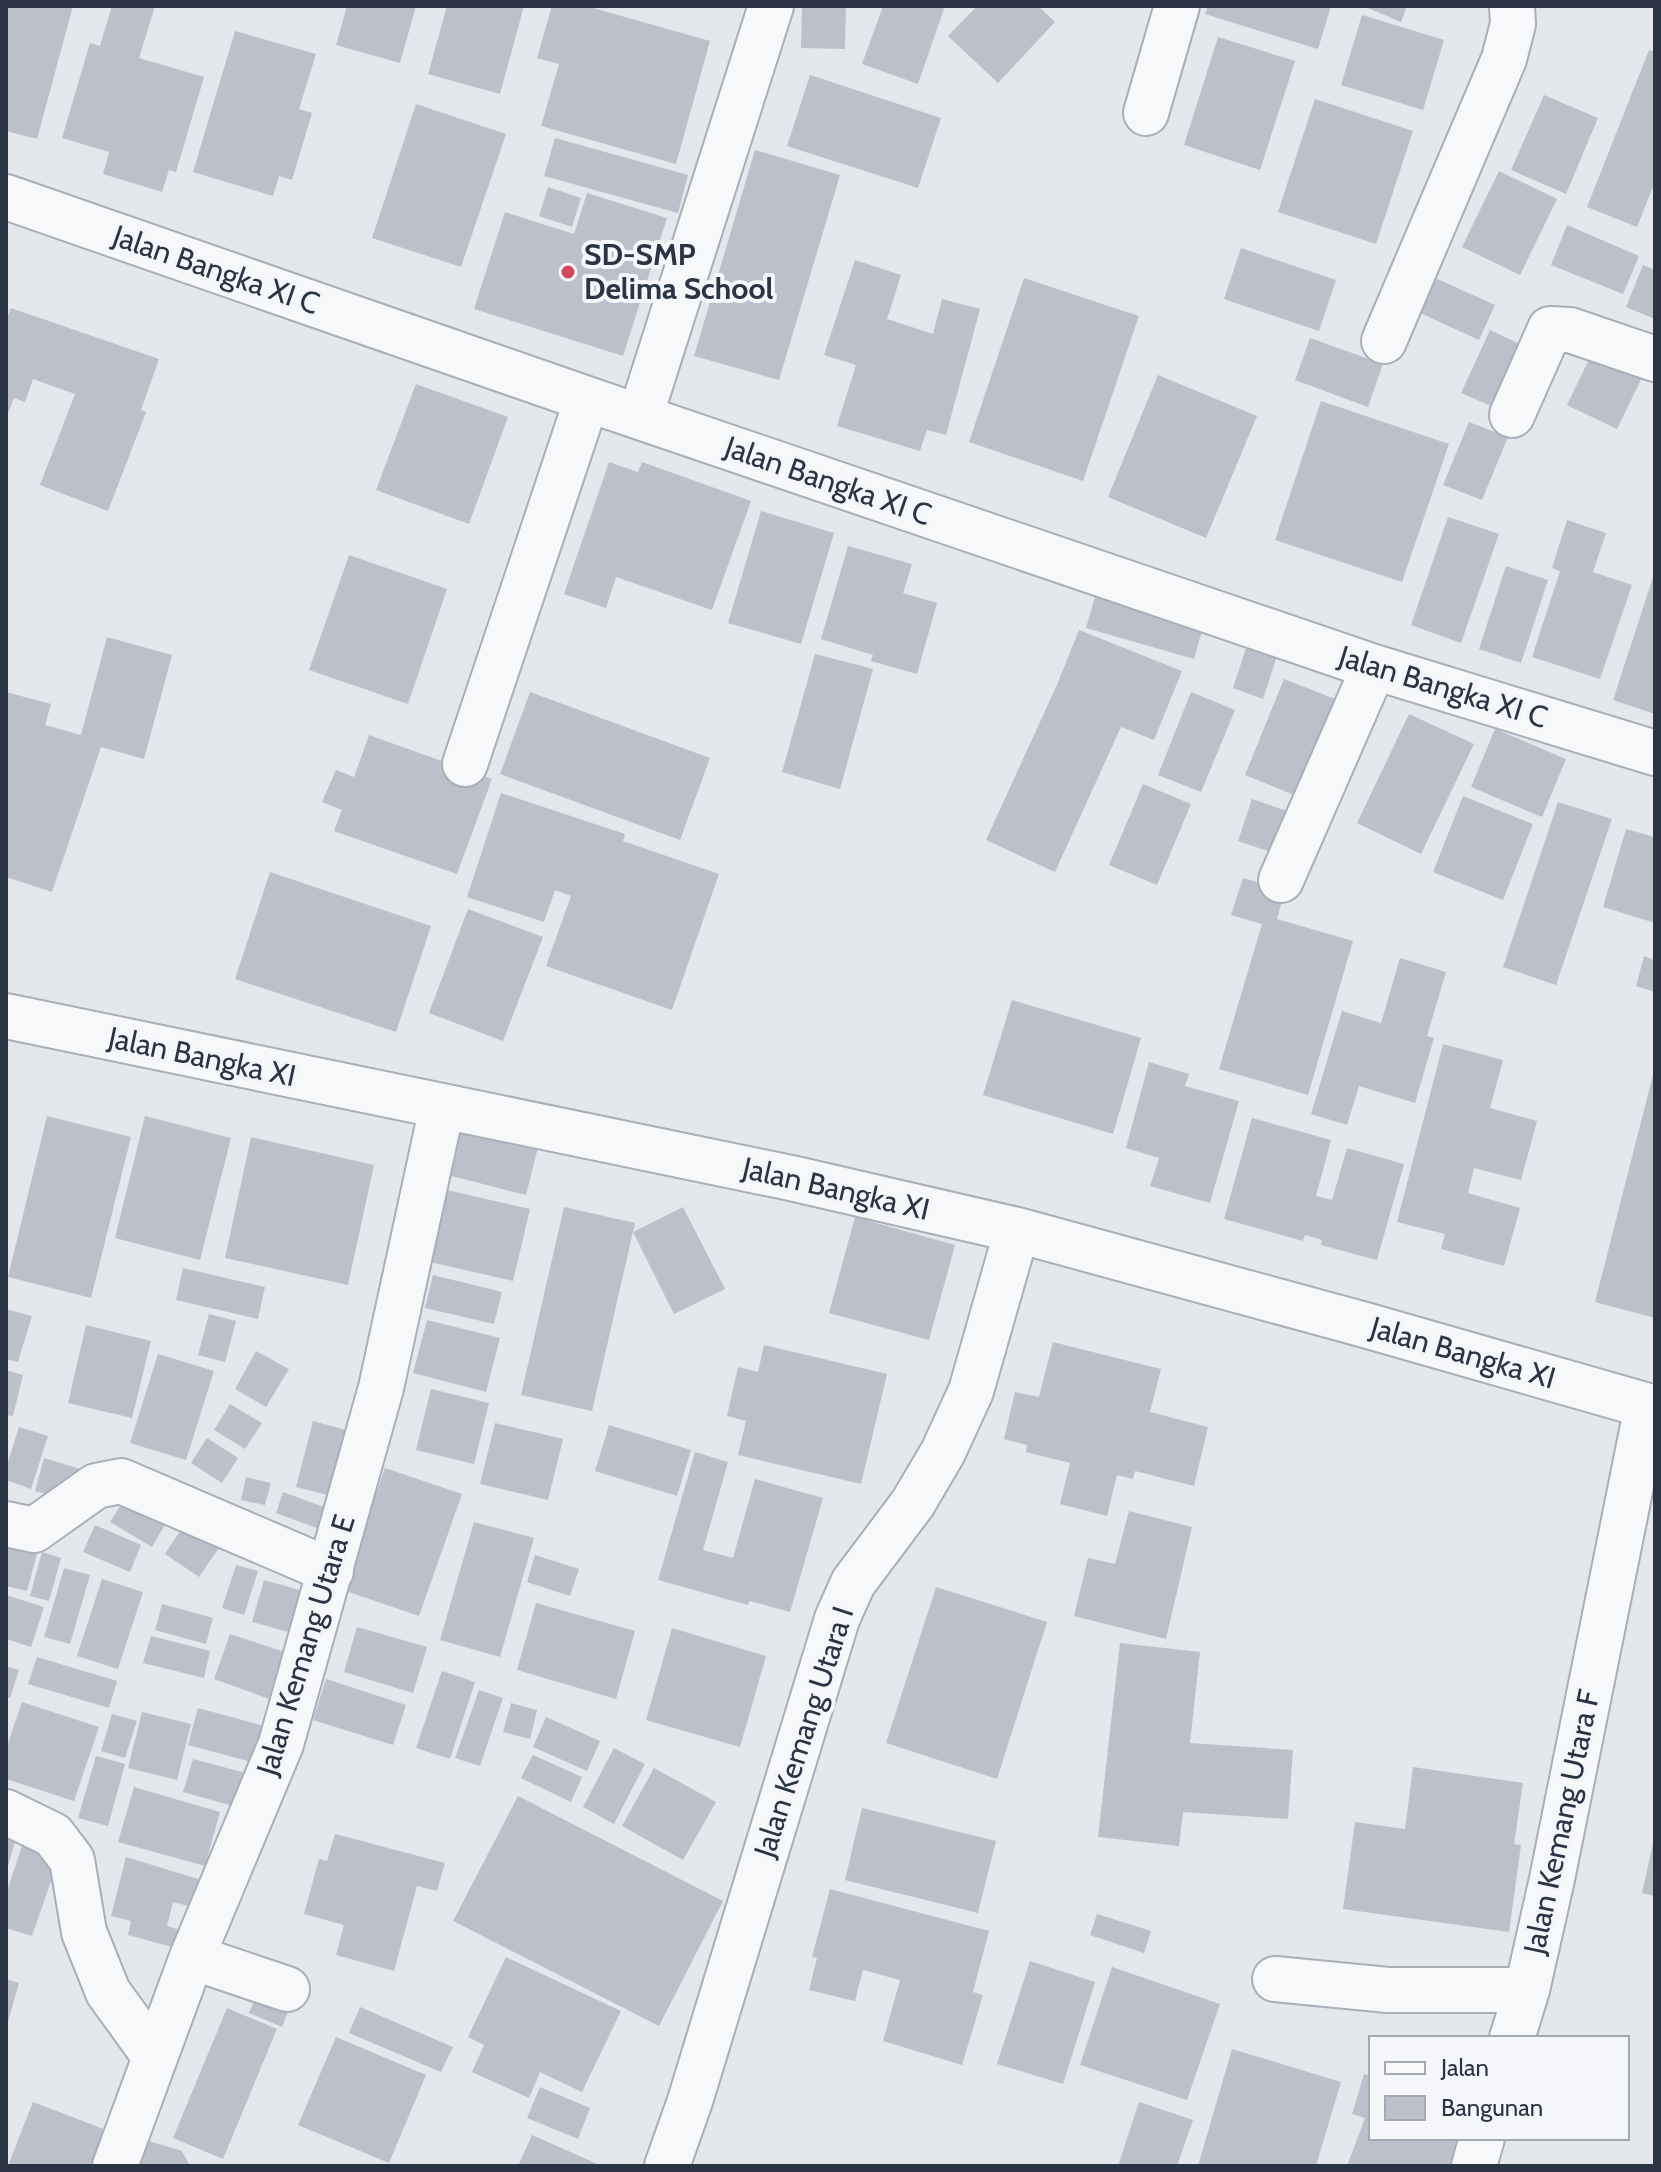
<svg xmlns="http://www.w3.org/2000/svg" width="1661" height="2172" viewBox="0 0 1661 2172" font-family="Cabin,sans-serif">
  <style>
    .building { fill: #bbc0ca }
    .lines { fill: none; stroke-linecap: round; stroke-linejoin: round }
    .minor-casing { stroke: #a9aeb7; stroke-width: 48 }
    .minor { stroke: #f7f8fa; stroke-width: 44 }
    .poi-dot { fill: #d1495b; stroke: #f4f6f9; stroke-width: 3 }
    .labels { text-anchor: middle; stroke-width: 8; stroke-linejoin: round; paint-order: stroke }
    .poi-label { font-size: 30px; font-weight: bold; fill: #2b3445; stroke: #f4f6f9; text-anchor: start }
    .street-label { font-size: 30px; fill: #2b3445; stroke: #f4f6f9 }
  </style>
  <rect width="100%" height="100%" fill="#e4e7ec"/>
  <path class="building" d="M6,6H73L37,139L6,131Z
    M112,6H155L139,58L204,77L176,172L169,170L162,192L103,174L109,152L62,138L90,43L100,46Z
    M347,6H416L400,63L336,45Z
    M447,6H524L500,94L428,74Z
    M552,6H586L710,41L676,164L541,126L559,64L537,58Z
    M802,6H846L845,49L801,48Z
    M883,6H945L918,84L862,64Z
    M977,6H1038L1055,22L998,83L948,36Z
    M1208,6H1331L1318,49L1205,14Z
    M1363,6H1407L1401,22Z
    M1362,15L1444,40L1423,110L1341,85Z
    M235,31L316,54L299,109L312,113L292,180L279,176L273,196L193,172Z
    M1218,37L1295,61L1260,170L1184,145Z
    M1649,50L1655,52V182L1637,227L1587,207Z
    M810,75L941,118L918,188L787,146Z
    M1544,95L1598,118L1566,194L1511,170Z
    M1315,99L1413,131L1376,244L1278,212Z
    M416,104L506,134L461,267L372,238Z
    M555,138L688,175L678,213L544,176Z
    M755,150L840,175L779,380L694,356Z
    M1499,171L1557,199L1520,275L1462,247Z
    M548,187L581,198L572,227L539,216Z
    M587,193L667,218L623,356L474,309L505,212L574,234Z
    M1567,225L1639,256L1623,294L1551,265Z
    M1241,248L1336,280L1319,331L1224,299Z
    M855,260L901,275L887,319L933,334L942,299L980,309L946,435L927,430L920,451L837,426L856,365L824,355Z
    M1643,265L1655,270V319L1626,307Z
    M1433,277L1495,305L1479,340L1418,312Z
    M1024,278L1139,316L1083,481L969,442Z
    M11,308L159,359L141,410L146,412L108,511L40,485L75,394L33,379L25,402L14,398L6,418V321Z
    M1490,330L1531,349L1503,411L1461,393Z
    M1310,338L1383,364L1368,407L1295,380Z
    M1597,343L1647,367L1617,429L1567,405Z
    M1158,375L1257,416L1206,538L1108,497Z
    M416,384L508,417L469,524L376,490Z
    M1321,401L1449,444L1402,582L1275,540Z
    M1469,422L1508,437L1482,500L1443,485Z
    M609,462L638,472L642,462L751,501L712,610L616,577L606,608L564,594Z
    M761,511L834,533L801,644L728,623Z
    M1448,517L1499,534L1461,643L1411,625Z
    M1567,520L1606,533L1593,572L1632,585L1600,679L1532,657L1560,571L1552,568Z
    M848,546L912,564L903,593L937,603L917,674L871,661L873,655L821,639Z
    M349,555L447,589L408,704L309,670Z
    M1506,566L1548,580L1521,663L1479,649Z
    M1654,574L1655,575V714L1613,700Z
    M1096,593L1204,624L1194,659L1086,628Z
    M1079,630L1182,671L1154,740L1121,727L1055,872L986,840L1056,687Z
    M107,637L172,655L144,759L101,747L52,892L6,877V692L51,704L45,725L81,735Z
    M1249,639L1279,650L1263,699L1233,688Z
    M815,654L873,669L840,789L782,772Z
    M1284,679L1350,705L1311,802L1245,775Z
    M530,692L710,758L680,840L500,774Z
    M1191,692L1235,710L1201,792L1158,775Z
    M1409,714L1474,744L1421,854L1357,823Z
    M1495,729L1566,759L1542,817L1471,787Z
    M369,735L492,779L457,874L334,831L342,810L322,802L336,770L354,777Z
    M1143,784L1191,804L1157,885L1109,865Z
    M501,793L625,834L623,841L719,874L672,1010L546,966L571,896L555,890L544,922L467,897Z
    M1463,796L1533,824L1503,900L1433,872Z
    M1252,799L1296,814L1282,856L1238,841Z
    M1558,802L1612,819L1556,985L1503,967Z
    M1626,829L1655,837V923L1603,907Z
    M270,872L431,926L396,1032L235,979Z
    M1243,878L1285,890L1277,919L1353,941L1308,1095L1219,1069L1262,924L1231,915Z
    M468,909L543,937L503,1041L429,1013Z
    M1644,956L1655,960V992L1636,986Z
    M1400,958L1446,972L1427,1036L1434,1038L1415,1103L1359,1086L1347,1125L1311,1114L1342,1011L1381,1023Z
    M1012,1000L1141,1038L1113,1134L983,1095Z
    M1443,1044L1503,1060L1490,1108L1537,1121L1521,1180L1474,1168L1468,1193L1520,1208L1504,1266L1441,1249L1445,1234L1397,1222Z
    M1149,1062L1189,1074L1185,1086L1239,1101L1210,1203L1150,1186L1159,1158L1126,1148Z
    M1654,1071H1655V1318L1595,1302Z
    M47,1116L131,1137L91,1298L8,1277Z
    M145,1116L231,1138L200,1260L115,1238Z
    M458,1118L540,1139L526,1195L444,1174Z
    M1252,1118L1331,1140L1316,1196L1332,1200L1347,1148L1404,1164L1377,1260L1321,1245L1322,1240L1305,1235L1303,1241L1224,1219Z
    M251,1137L374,1165L348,1285L225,1258Z
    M447,1190L530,1209L513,1281L430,1262Z
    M564,1207L635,1223L592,1411L521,1395Z
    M683,1207L725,1289L674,1314L633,1232Z
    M855,1217L955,1245L929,1340L829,1313Z
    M183,1268L265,1287L258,1319L176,1300Z
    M433,1275L502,1292L494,1324L425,1308Z
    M6,1309L32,1316L18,1362L6,1359Z
    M209,1314L236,1321L225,1362L198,1355Z
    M427,1320L500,1338L486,1392L413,1373Z
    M86,1325L151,1341L132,1418L68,1403Z
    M1053,1342L1161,1369L1150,1412L1208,1427L1194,1486L1135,1471L1133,1479L1117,1475L1107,1516L1060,1504L1070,1463L1026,1452L1027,1445L1004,1439L1015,1392L1039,1397Z
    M764,1345L887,1374L861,1484L738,1455L746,1421L727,1416L738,1367L758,1372Z
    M256,1351L289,1369L266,1407L235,1389Z
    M158,1354L214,1371L186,1460L130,1443Z
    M6,1370L23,1375L13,1416L6,1415Z
    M431,1389L489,1403L474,1464L416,1450Z
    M230,1404L262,1423L245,1449L214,1430Z
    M313,1421L357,1433L340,1498L296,1487Z
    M495,1423L563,1439L548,1500L480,1484Z
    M609,1425L691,1450L677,1496L595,1471Z
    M19,1427L48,1436L31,1489L6,1480V1468Z
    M207,1438L238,1458L222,1483L191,1463Z
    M695,1452L728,1462L703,1550L733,1558L755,1479L823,1498L790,1612L750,1601L748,1605L658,1580Z
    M44,1458L83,1470L75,1502L35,1491Z
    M385,1468L462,1494L419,1616L343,1590Z
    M246,1477L271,1483L265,1505L241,1500Z
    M130,1490L173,1511L152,1547L110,1522Z
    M283,1492L332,1510L325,1531L276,1513Z
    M1129,1511L1192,1527L1166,1639L1074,1616L1088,1558L1115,1564Z
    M190,1516L225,1539L199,1577L165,1554Z
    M474,1522L534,1538L500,1657L440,1640Z
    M95,1525L141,1545L130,1572L83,1552Z
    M6,1529L41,1539L27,1591L6,1586Z
    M42,1552L61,1558L49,1601L30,1596Z
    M535,1555L579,1569L570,1596L527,1582Z
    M236,1565L258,1571L244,1615L222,1608Z
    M64,1568L90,1575L70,1644L44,1637Z
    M102,1579L143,1592L118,1669L77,1656Z
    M264,1580L321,1596L310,1638L252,1622Z
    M936,1587L1047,1622L997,1779L886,1743Z
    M6,1595L44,1607L31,1647L6,1639Z
    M536,1603L635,1631L616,1699L517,1670Z
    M162,1604L213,1618L206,1644L155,1630Z
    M357,1627L427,1647L413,1693L344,1672Z
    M672,1628L766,1656L740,1747L646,1720Z
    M230,1634L294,1655L278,1702L214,1679Z
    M151,1636L210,1651L204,1678L143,1663Z
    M1120,1643L1200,1652L1190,1743L1293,1750L1288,1819L1183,1812L1179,1846L1098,1837Z
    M37,1657L117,1681L109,1708L28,1684Z
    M6,1666L19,1670L10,1698L6,1697Z
    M442,1671L475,1682L450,1759L416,1748Z
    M326,1679L406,1705L393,1745L313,1720Z
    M479,1690L503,1698L480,1766L455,1758Z
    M22,1702L99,1727L74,1801L6,1779V1749Z
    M511,1703L537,1710L530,1739L503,1732Z
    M198,1708L272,1728L263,1765L188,1745Z
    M142,1712L191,1724L177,1780L128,1768Z
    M112,1714L137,1721L125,1758L101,1751Z
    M546,1717L600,1741L587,1771L533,1747Z
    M614,1748L645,1764L614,1824L583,1807Z
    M533,1755L582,1777L571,1802L521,1778Z
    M96,1756L125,1764L108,1826L78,1818Z
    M193,1759L257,1776L247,1810L183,1792Z
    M1413,1767L1523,1783L1514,1844L1521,1845L1509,1932L1343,1909L1355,1822L1405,1829Z
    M654,1768L716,1802L683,1860L622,1826Z
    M134,1787L220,1812L205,1866L118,1842Z
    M518,1796L723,1901L659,2026L453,1921Z
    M862,1808L996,1841L978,1913L845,1880Z
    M6,1828L18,1832L7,1869L6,1868Z
    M335,1834L445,1863L437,1891L417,1886L394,1971L336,1955L344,1925L304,1914L319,1859L327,1861Z
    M1654,1839H1655V1896L1642,1893Z
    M24,1840L61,1852L32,1936L6,1928V1894Z
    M126,1857L208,1882L200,1909L173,1902L167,1926L191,1933L186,1951L128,1935L131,1921L111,1916Z
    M830,1889L989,1931L973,1992L983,1995L962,2065L883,2041L900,1980L863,1970L855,2001L809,1990L817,1958L812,1957Z
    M1097,1914L1151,1931L1144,1953L1090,1935Z
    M506,1957L621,2011L582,2092L540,2072L529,2098L472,2072L484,2045L468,2037Z
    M1030,1961L1095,1982L1063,2084L997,2064Z
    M1112,1967L1220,2004L1187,2100L1080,2065Z
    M6,1979L19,1983L7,2025H6Z
    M261,1984L294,1997L282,2027L249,2013Z
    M360,2007L453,2047L441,2072L349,2033Z
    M227,2008L277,2029L223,2159L173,2138Z
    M336,2037L426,2075L389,2163L298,2125Z
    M1232,2049L1341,2082L1316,2166H1198Z
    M1364,2074L1371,2076V2138H1462L1465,2166H1347L1365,2118L1352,2114Z
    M540,2087L590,2108L578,2139L527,2118Z
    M33,2102L114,2133L101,2166H16L9,2163Z
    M1139,2102L1193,2120L1177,2166H1118Z
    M532,2135L602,2166H518Z
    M149,2141L182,2151L190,2166H140Z"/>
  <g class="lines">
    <defs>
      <path id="minor" d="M1146,113L1177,6
        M6,197L587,399L1374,667L1655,753
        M1384,341L1504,59L1513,24L1512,6
        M1512,415L1550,329L1570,330L1655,359
        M640,417L771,6
        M465,764L587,399
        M1281,880L1374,667
        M6,1016L791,1178L1017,1230L1365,1325L1655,1408
        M6,1524L34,1530L96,1486L121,1481L331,1571
        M6,1812L53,1835L72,1860L84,1932L108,1992L155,2057
        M192,1957L287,1989
        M1275,1979L1388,1990H1527
        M1512,2038L1527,1990L1552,1879L1647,1406
        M115,2166L192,1957L281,1744L381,1388L442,1107
        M667,2166L690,2101L837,1619L853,1583L913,1503L943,1452L971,1391L1017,1230
        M1474,2166L1482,2138"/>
    </defs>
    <use href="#minor" class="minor-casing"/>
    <use href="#minor" class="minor"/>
  </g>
  <circle class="poi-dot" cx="568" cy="272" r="8"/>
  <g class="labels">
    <g class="poi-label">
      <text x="584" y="265">SD-SMP<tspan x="584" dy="34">Delima School</tspan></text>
    </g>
    <g class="street-label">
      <text transform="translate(216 270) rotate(19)" y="10">Jalan Bangka XI C</text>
      <text transform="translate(828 481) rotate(19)" y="10">Jalan Bangka XI C</text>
      <text transform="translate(1443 687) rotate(17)" y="10">Jalan Bangka XI C</text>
      <text transform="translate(202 1057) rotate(12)" y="10">Jalan Bangka XI</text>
      <text transform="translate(836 1189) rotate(13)" y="10">Jalan Bangka XI</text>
      <text transform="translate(1463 1353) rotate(16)" y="10">Jalan Bangka XI</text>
      <text transform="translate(306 1645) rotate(-73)" y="10">Jalan Kemang Utara E</text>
      <text transform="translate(804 1732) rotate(-72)" y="10">Jalan Kemang Utara I</text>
      <text transform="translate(1562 1822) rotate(-78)" y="10">Jalan Kemang Utara F</text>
    </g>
  </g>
  <rect width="1661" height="2172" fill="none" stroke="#2b3445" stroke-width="16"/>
  <rect x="1369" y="2036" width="260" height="104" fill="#f4f6f9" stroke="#a4a8b1" stroke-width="2"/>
  <rect x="1385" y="2062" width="40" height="12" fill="#f7f8fa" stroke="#a4a8b1" stroke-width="2"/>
  <text x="1441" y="2076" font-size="24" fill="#2b3445">Jalan</text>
  <rect x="1385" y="2096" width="40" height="24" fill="#bbc0ca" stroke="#a4a8b1" stroke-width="2"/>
  <text x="1441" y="2116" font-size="24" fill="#2b3445">Bangunan</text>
</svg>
